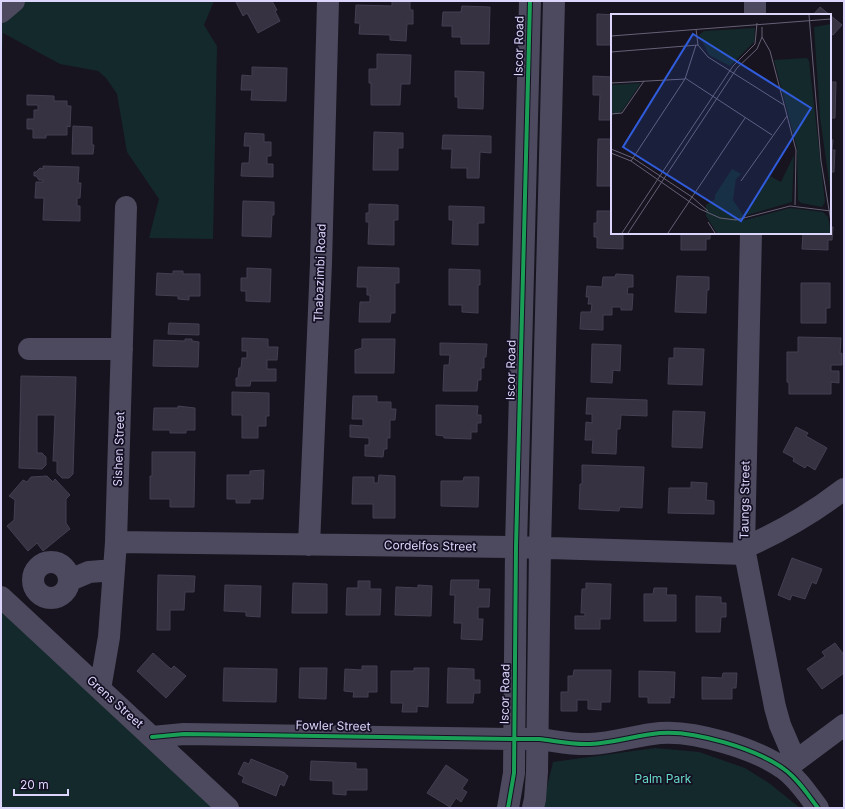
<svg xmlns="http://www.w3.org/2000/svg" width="845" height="809" viewBox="0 0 845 809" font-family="Inter,sans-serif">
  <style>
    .green { fill: #14292b }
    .building { fill: #363241; stroke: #443f52 }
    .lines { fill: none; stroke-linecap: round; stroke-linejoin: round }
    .minor { stroke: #4d4a5f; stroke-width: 22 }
    .cycleway-casing { stroke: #151023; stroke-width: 6 }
    .cycleway { stroke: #1a9f57; stroke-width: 4 }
    .labels { text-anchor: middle; stroke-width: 3.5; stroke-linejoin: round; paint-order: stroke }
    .street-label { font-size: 12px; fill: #dcd5fc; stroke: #151023 }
    .park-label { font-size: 12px; fill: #65d8c4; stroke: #151023 }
    .inset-road { fill: none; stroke: #666177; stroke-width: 1 }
    .view { fill: #305cdc; fill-opacity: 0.15; stroke: #305cdc; stroke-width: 2 }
    .inset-edge { fill: none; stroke: #dcd5fc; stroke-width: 2 }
  </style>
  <rect width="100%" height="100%" fill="#17141f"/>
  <path class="green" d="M1,1H214L204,25L217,46L213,239L149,238L159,199L127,152L117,94L106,78L98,71L60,64L3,33L1,67V34L2,33L1,32Z
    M1,609L213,808H1Z
    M655,748L699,752L745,768L769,783L800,808H542L553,762Z"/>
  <path class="building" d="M238,1H272L277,10L275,11L280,21L258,33L247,13L243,16L236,2Z
    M392,1H410V10H413V24H407L406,41L390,40V35L359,34L360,23H355L356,5L392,6Z
    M462,6L490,7L489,44H461V37H452V26H442L443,12H461Z
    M820,7L830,15H813Z
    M597,14L619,15H612V45H597Z
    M830,15L842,25L833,35L830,33Z
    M377,54L411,55L410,84H401L400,105H371V83H369V69H377Z
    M252,67L287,68L286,101L251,100L252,90H241L242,75L252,76Z
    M455,71L484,72L483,109L458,108V97H455Z
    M593,76L612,77V120H599L600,95H593Z
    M830,82H836L835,118H830Z
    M27,95L54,96V101H67V106H71L70,127L67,126V135H46V138H33V129H27V119H34V110H38V105H27Z
    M73,126L92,127V145H94L93,154H72Z
    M374,132L403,133V148H398V170H373Z
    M245,133L264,134V142H271V156H267V164H273V177L241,176L242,163H249L250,146H244Z
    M443,135L491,136V153L480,152L479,178H467V168H451L452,149H442Z
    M598,139H612V186H597Z
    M830,139L833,140L832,150H835L834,172H830Z
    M43,166L79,167L78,183H81L80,198H77V206H80V221L43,220L44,198H35L36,182H43V180H39L36,176H34V172H36L40,168L43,169Z
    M243,201L274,202V215H272L271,237L242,236Z
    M369,204L398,205V220H394V245L368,244L369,222H366V213H369Z
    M449,206L484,207V223H478V245L452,244L453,220H449Z
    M597,211H612V233H623V249L597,248V237H594V223H597Z
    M830,227H833L832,240H828V250L802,249L803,233H830Z
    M681,233H710V239H706V250H681Z
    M358,267L399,268V283H395V313H391L390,322H359L360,302H370V295H367V287H357Z
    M247,268L271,269L270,302L246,301V291H241V278H247Z
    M449,269L480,270V285H478V313L462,312V305H449Z
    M173,271H183V274H200V296H189V300L178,299V296L156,295L157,273L173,274Z
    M616,274L633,275V287H628L627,294H633L632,310H621V307H612V315H603V330L580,329L581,312H591L592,304H588L589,297H586L587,286L602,287L603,277H615Z
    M677,276L709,277V290H707L706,313L675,312Z
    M801,283H830V308H826V323H801Z
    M169,323L199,324V335L168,334Z
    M798,337L841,338L840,354L842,353V365H831V371H839V383L831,382V394H789V383L787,382V352H798Z
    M242,338L268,339V347H278L277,360H267V369H276V381H251L250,386H236V378H238L239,368H241L242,358H247V351H242Z
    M185,339H192V341L199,342L198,367L153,366L154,340L185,341Z
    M362,339H395L394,373H355V350L362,348Z
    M440,343L487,344L486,357H484V368H481V380H478L477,391H443L444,365H449L450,355H440Z
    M592,344L621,345L620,371L613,370L612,383L591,382Z
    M674,348L704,349L702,385L668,384L669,358H674Z
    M21,376L76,377L73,474L69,478H62L57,473V461H53L55,415H37V453H42L46,457V465L42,469L19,468Z
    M232,392L269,393V416H266V426H258V438H242V415H232Z
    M353,396H377V402H391V409H396L395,420H390V438H387V449H384L383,457L365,456V445H369V438L350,437V425L363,426V419H352Z
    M587,398L647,400V416L621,415L620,429H617L616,454L592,453L593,440H585L586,422L592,423V414H586Z
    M436,405L478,406L477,415H481V423H477V432H471V439L444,438V436L436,435Z
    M178,406L195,408V430H186V433H170V430H153L154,408H178Z
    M673,411L705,412L702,448L672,447Z
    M796,427L808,433L806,436L827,448L815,470L807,465L805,468L793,461L794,458L783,452Z
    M152,452H195L194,507H170V499H150V476H152Z
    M582,465L644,467L642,508L620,507L619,511L579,509L580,484H582Z
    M264,470L263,499H250V503H236V499H227V475H250V471Z
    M379,475L395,476V518H373V504H352L353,477H374V483H378Z
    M47,476L53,482L55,479L70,495L66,499V523L70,529L43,551L37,543L28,551L7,526L14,520L15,500L9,496L23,480L27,482L31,477Z
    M464,477H479L478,507L441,506V481H463Z
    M691,482L707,483L706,500L714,501V514L668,513L669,488H691Z
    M792,558L822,569L816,584L812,582L805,599L792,595L790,600L778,595Z
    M158,575L195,576L194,592H185L184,610H170V630H157Z
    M451,580H479L478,589H490L489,607H478V619H483L482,640L461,639L462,623H454L455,595H450Z
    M358,581H370V589H381L380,615H346L347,588H358Z
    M293,583L327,584V613H292Z
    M586,583L611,584L610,619H600V629H575V616H585V613H581L582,589H586Z
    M225,585L261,586L260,617L246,616V612L224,611Z
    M418,585L432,586L431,616L395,615L396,587L418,588Z
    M654,588H667L666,595H676V621H644V594H653Z
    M696,596L721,597V603H726V617H721L720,632H696Z
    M835,643L844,655V673L822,689L807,669L825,656L822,652Z
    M153,653L171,669L174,666L186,676L166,698L137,671Z
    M362,666H377V692H368V697H353L354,692L344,691L345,669L362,670Z
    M224,668L277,669L276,702L223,701Z
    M300,668H327L326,699L299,698Z
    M414,668H429L428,707L417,706V712H402L403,703H391V671H414Z
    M448,668L474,669V680H480V693H474L473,703H447Z
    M574,670H611L610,702H601V710L588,709V700H577V711H561V692H568V676H573Z
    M639,671L675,672L674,698L670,697V703H648V697H639Z
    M723,673H737L736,688H732V699H702V677L722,678Z
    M251,759L285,773V774L288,776L284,786L280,784L276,796L242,782L244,777L238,774L244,762L249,764Z
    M311,761L356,763V769H367V790H346V795L333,794V781L310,780Z
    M446,765L468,780L462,789L467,792L461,802L456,798L450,807L427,793Z"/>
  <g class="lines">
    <path class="minor" d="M1,12L14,1
      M755,15V1
      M751,233L744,548L775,707L780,725L795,760
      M29,349H122
      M116,542L516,547L745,554
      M309,545L321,263L328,1
      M744,548C780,532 813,513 844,489
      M33 580a18 18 0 1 1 36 0a18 18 0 1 1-36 0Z
      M70,580L89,572L114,570
      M1,597L228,808
      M100,689L109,637L116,542L126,207
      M152,737L184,734L514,739C523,739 531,739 539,739C556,741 573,745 590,744C614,743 637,735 660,733C694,730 757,749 784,769C798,779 808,795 818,808
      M785,769L844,725
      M508,808L514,773L516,547L530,1
      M533,808L535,799L537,772L540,548L554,1"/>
    <defs>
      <path id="cycleway" d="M152,737L184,734L514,739C523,739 531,739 539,739C556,741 573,745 590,744C614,743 637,735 660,733C694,730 757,749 784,769C798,779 808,795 818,808
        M508,808L514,773L516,547L530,1"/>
    </defs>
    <use href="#cycleway" class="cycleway-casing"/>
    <use href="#cycleway" class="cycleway"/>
  </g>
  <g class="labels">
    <g class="street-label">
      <text transform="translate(519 46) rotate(-89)" y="4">Iscor Road</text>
      <text transform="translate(320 273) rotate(-88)" y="4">Thabazimbi Road</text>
      <text transform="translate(511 370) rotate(-89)" y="4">Iscor Road</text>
      <text transform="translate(119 449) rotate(-88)" y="4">Sishen Street</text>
      <text transform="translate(745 500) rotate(-89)" y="4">Taungs Street</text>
      <text transform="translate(430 546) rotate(1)" y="4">Cordelfos Street</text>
      <text transform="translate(505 694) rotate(-89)" y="4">Iscor Road</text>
      <text transform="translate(115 702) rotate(42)" y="4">Grens Street</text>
      <text transform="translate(333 726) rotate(1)" y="4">Fowler Street</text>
    </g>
    <g class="park-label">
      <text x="663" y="783">Palm Park</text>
    </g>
  </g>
  <g transform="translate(611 14)">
    <rect width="220" height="220" fill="#17141f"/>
    <path d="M220,10V182L209,103L203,13ZM144,14L143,28L119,52L98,41L88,21L93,17ZM196,44L198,47L214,188L211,193L190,189L187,186L186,134L163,46ZM30,69L11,97L6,100L0,98V71ZM183,141L181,188L133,202L134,206L179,194L212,198L217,203L220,219H106L95,202V191L104,185V181L121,155L130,160L125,165L122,186L132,201L159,162L170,168Z" fill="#14292b"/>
    <path class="inset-road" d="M198,1L210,147L220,208M85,15L87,31L97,43L173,91M0,22L220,5M151,23L159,37L185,136L184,191M0,38L87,31M74,64L161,121M0,69L74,65M0,100L11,99L33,67M0,135L22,144L81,183L97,197M0,139L20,147L89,195L109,204L125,206L179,192L220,197M20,147L74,65L85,31M130,167L176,102M97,208L104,219M11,219L122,52L144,30L146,9M17,219L126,54L146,35L151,23V13M57,219L134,104"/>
    <path class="view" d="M82,20L200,94L130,207L12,133Z"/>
    <rect width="220" height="220" class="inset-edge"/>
  </g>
  <rect width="845" height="809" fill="none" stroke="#dcd5fc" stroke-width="4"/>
  <path d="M14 789v6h54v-6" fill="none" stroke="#dcd5fc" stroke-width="2"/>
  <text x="20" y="789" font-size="12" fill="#dcd5fc" stroke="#151023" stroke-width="3" paint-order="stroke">20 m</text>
</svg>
